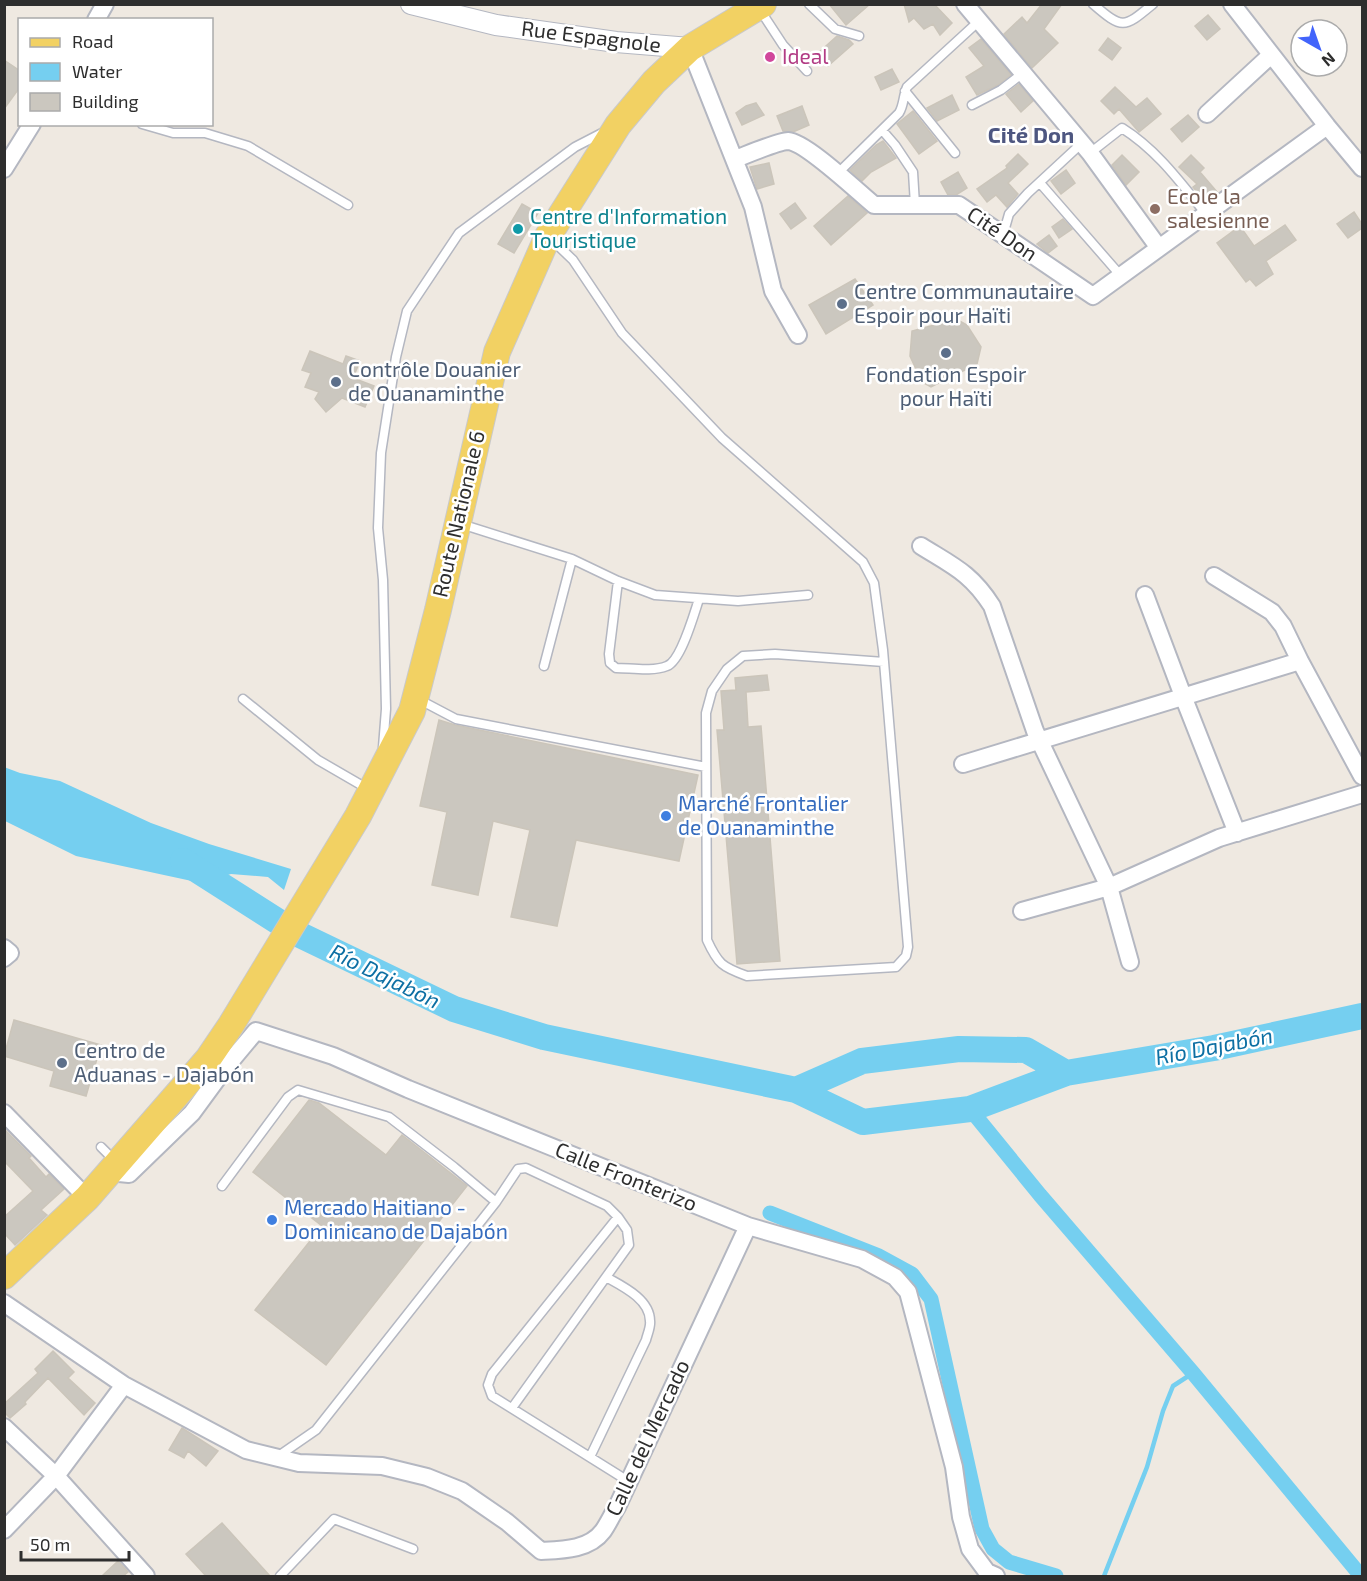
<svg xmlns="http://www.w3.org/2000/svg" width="1367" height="1581" viewBox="0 0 1367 1581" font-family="'Exo 2',sans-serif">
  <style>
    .water { fill: #75cff0 }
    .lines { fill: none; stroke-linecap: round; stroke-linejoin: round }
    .stream { stroke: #75cff0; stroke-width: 4.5 }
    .canal { stroke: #75cff0; stroke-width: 15 }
    .river { stroke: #75cff0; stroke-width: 26 }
    .building { fill: #cbc7bf; stroke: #cbc5ba; stroke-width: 1.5 }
    .service-casing { stroke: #b4b7c1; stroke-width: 11 }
    .minor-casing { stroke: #b4b7c1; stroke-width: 20 }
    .tertiary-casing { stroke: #b4b7c1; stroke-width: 22 }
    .primary-casing { stroke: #c9c9c9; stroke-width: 28 }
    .service { stroke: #fff; stroke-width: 8 }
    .minor { stroke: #fff; stroke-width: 16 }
    .tertiary { stroke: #fff; stroke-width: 20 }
    .primary { stroke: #f2d163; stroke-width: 26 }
    .hotel-dot { fill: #d1479c; stroke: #fff; stroke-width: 2 }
    .education-dot { fill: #8d6e63; stroke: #fff; stroke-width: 2 }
    .culture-dot { fill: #0f9aa8; stroke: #fff; stroke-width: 2 }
    .service-dot { fill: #5c6f8a; stroke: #fff; stroke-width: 2 }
    .shop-dot { fill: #3f7fe0; stroke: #fff; stroke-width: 2 }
    .labels { text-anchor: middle; stroke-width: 5; stroke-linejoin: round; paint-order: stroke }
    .street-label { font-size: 21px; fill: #2e2e2e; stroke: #fff }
    .hotel-label { font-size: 21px; fill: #b23c85; stroke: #fff; text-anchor: start }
    .education-label { font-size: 21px; fill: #785e54; stroke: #fff; text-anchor: start }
    .culture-label { font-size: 21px; fill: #0d838f; stroke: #fff; text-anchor: start }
    .service-label { font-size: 21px; fill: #4e5e75; stroke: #fff; text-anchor: start }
    .shop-label { font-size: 21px; fill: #366cbe; stroke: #fff; text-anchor: start }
    .neighbourhood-label { font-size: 22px; font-weight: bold; fill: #4d5680; stroke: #fff }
    .water-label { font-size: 22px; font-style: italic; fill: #0d6fa3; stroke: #fff }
  </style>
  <rect width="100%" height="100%" fill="#efe9e1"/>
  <path class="water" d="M4,767L20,773L60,781L151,823L209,844L291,869L284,890L268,877L231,874L201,883L76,856L5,821Z"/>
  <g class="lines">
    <path class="stream" d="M1104,1576L1147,1467L1163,1411L1173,1386L1193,1373"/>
    <path class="canal" d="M970,1109L1040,1195L1193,1373L1361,1576
      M770,1213L879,1256L912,1274L931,1299L982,1529L993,1549L1009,1562L1056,1576"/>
    <path class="river" d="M183,861L296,933L454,1009L544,1037L796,1090L863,1122L970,1109L1066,1073L1214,1048L1362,1016
      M796,1090L862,1061L959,1049L1026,1050L1066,1073"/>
  </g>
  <path class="building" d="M829,4H870L846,25Z
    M904,4H934L952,23L940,35L933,24L924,29L914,18L909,22Z
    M1042,4H1062L1044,29L1058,43L1032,68L1004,34L1022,17L1027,23Z
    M1208,15L1220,29L1207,40L1195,26Z
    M837,36L849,40L853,44L828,66L817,54Z
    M1108,38L1121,48L1112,60L1099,50Z
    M981,39L1011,75L998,85L977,95L966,77L984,66L969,48Z
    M4,60L20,71V87L4,109Z
    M892,69L899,82L881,90L875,77Z
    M1019,84L1033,101L1021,112L1006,94Z
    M1115,87L1136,107L1147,98L1161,114L1139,132L1119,109L1114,114L1101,101Z
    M952,95L959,110L937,121L927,108Z
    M756,103L764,115L742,125L736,113L746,106Z
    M802,106L809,125L793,132L783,131L777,116Z
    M913,111L937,141L919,154L897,124Z
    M1188,115L1199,127L1182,142L1171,129Z
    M883,141L896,158L871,172L862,181L850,170L876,145Z
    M1018,154L1028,164L1008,183L1018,194L1007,207L996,195L987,202L977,189L1007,168L1006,166Z
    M1122,155L1139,172L1126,185L1112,165Z
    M1191,155L1204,168L1200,172L1217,192L1205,201L1193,187L1197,184L1179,167Z
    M769,163L774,184L757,189L750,167Z
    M1066,170L1075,183L1061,194L1051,181Z
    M958,172L967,188L956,195H948L941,182Z
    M848,196L867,213L831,245L814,226Z
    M795,203L806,218L791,229L780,214Z
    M522,204L538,213L514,253L498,244Z
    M1354,212L1362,224V228L1348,238L1337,224Z
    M1063,219L1072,229L1059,238L1052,227Z
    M1285,225L1296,240L1266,261L1273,274L1256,286L1250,279L1246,282L1217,243L1240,226L1254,246Z
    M1049,235L1057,246L1048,253L1037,244Z
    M855,279L873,305L826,334L809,305Z
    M956,319L967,325L981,347L977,364L931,387L922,382L910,356L912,331Z
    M310,351L343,364L346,356L360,361L353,378L374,386L365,407L342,398L326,412L315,399L319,392L305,387L311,373L302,370Z
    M767,675L769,690L746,692L748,727L761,726L780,961L737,964L717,730H724L721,691L736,690L735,678Z
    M439,720L455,725L698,775L679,861L576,840L557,926L511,917L530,830L493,821L478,895L432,885L447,812L420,806Z
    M14,1020L101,1045L86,1096L50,1086L54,1071L4,1056Z
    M309,1100L319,1103L386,1155L402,1135L467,1186L326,1365L255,1310L322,1226L253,1172Z
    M4,1129L31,1156L29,1158L46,1177L49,1174L64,1189L41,1210L47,1215L15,1245L4,1233V1217L33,1191L4,1161Z
    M53,1351L74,1372L68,1378L95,1403L84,1415L48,1378L25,1402L26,1404L10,1418L4,1412V1404L38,1373L35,1369Z
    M182,1428L218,1451L206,1466L188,1451L184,1458L169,1450Z
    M222,1523L270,1576H206L186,1554Z
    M118,1561L128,1572L123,1576H102Z"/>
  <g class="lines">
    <defs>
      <path id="service" d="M809,4L835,29L859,36
        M1093,4C1123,30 1124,28 1153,4
        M760,10L783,45L807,71
        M905,91L955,153
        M972,105L1001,90L1023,73
        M142,124L173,133H205L248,146L348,205
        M882,130L895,145L913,172L915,205
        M1090,153L1122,128C1157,150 1180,182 1206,214
        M837,174L899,113C904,105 903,96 907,87L979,21
        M1040,183L1121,276
        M1003,235L1009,214L1028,193L1082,143
        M550,238L573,260L622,333L722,438L863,562L874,583L883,650L908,947L906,956L896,967L747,976C722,967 718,964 707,940L706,713L712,691L727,669L743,656L775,654L884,662
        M461,524L572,559L618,581L655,595L738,601L808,595
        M618,581L609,654L610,663L616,668C631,668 652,672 667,666C681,661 694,614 699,599
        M544,666L572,559
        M243,699L318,760L368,789
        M418,699L456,719L706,767
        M383,747L386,709L383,580L378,528L381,453L396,357L407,311L459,233L575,147L604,132
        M101,1147L115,1161
        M222,1186L288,1097L298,1090L389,1117L454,1167L496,1202
        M512,1408L629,1245L627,1230L618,1217
        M277,1457L316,1430L496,1202L518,1169L526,1168L607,1206L618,1217L492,1374L488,1385L492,1396L628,1481
        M590,1457L646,1340C647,1335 651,1327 650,1321C650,1299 622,1286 606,1277
        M280,1576L334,1519L413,1549"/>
      <path id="minor" d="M965,4L1090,153L1159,248
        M1232,4L1327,126L1362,168
        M96,20L105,4
        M690,48L753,207L773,291L798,335
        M1207,114L1271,55
        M735,159C746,155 779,141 788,141C806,142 858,192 874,205H959L1093,296L1327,126
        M4,169L32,124
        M921,546C953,566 971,573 992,606L1035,731L1109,887L1022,911
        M1214,576L1272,612L1283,626L1300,661L1362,776
        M1145,595L1183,696L1237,833
        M963,764L1300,661
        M4,948L10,953L4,958
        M1130,962L1109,887L1219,838L1362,794
        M4,1113L87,1198
        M109,1172L129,1174L192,1113L225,1068L256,1031L333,1056L408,1089L748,1226L862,1259L895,1277L908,1292L954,1467L961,1517L970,1549L987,1572L996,1576
        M4,1303L124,1385L246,1450L299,1463L382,1466L427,1477L462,1491L507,1522L541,1551C562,1550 589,1550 603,1531C608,1524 612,1515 617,1507L748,1226
        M4,1427L56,1476L146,1576
        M4,1530L56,1476L124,1385"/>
      <path id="tertiary" d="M411,4L496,25L616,42L690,48"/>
      <path id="primary" d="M4,1276L87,1198L208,1059L231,1025L358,816L412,711L438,610L497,352L548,236L618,125L654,82L690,48L763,4"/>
    </defs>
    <use href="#service" class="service-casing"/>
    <use href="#minor" class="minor-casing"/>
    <use href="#tertiary" class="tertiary-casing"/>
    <use href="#primary" class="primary-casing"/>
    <use href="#service" class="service"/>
    <use href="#minor" class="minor"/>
    <use href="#tertiary" class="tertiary"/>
    <use href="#primary" class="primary"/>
  </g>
  <circle class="hotel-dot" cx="770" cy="57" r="6"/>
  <circle class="education-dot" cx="1155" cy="209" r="6"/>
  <circle class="culture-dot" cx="518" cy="229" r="6"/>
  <g class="service-dot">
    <circle cx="842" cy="304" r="6"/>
    <circle cx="946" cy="353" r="6"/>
    <circle cx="336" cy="382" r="6"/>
    <circle cx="62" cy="1063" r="6"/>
  </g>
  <g class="shop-dot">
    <circle cx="666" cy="816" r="6"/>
    <circle cx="272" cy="1220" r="6"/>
  </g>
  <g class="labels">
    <g class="street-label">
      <text transform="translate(591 37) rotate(7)" y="7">Rue Espagnole</text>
      <text transform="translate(1002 234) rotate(34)" y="7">Cité Don</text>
      <text transform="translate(459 514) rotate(-77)" y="7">Route Nationale 6</text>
      <text transform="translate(626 1177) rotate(22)" y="7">Calle Fronterizo</text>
      <text transform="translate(648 1438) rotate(-65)" y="7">Calle del Mercado</text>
    </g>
    <g class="hotel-label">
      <text x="782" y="64">Ideal</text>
    </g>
    <g class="education-label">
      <text x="1167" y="204">Ecole la<tspan x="1167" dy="24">salesienne</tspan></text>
    </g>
    <g class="culture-label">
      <text x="530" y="224">Centre d'Information<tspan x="530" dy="24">Touristique</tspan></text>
    </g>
    <g class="service-label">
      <text x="854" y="299">Centre Communautaire<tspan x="854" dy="24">Espoir pour Haïti</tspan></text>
      <text x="348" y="377">Contrôle Douanier<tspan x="348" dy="24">de Ouanaminthe</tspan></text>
      <text x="946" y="382" text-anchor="middle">Fondation Espoir<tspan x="946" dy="24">pour Haïti</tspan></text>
      <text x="74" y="1058">Centro de<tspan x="74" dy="24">Aduanas - Dajabón</tspan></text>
    </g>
    <g class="shop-label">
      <text x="678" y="811">Marché Frontalier<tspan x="678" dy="24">de Ouanaminthe</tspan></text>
      <text x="284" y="1215">Mercado Haitiano -<tspan x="284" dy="24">Dominicano de Dajabón</tspan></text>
    </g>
    <g class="neighbourhood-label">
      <text x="1031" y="143">Cité Don</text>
    </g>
    <g class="water-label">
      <text transform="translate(385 976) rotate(26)" y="8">Río Dajabón</text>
      <text transform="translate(1214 1046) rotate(-11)" y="8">Río Dajabón</text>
    </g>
  </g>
  <rect width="1367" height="1581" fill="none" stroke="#2e2e2e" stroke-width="12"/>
  <rect x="18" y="18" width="195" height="108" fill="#ffffff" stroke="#ababab" stroke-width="1.5"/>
  <rect x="30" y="38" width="30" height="9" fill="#f2d163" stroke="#ababab" stroke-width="1.5"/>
  <text x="72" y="48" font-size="18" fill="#2e2e2e">Road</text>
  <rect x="30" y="63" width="30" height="18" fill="#75cff0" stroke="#ababab" stroke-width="1.5"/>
  <text x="72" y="78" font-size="18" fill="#2e2e2e">Water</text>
  <rect x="30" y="93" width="30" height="18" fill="#cbc7bf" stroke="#ababab" stroke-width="1.5"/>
  <text x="72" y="108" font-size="18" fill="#2e2e2e">Building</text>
  <g transform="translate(1319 48) rotate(140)"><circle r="28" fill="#ffffff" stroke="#ababab" stroke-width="1.5"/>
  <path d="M0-4.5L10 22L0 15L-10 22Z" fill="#4264fb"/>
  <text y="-9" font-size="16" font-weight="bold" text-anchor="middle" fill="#2e2e2e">N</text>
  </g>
  <path d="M21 1551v9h108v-9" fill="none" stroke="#2e2e2e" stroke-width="3"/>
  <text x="30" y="1551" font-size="18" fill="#2e2e2e" stroke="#ffffff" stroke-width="4.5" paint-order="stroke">50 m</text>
</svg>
